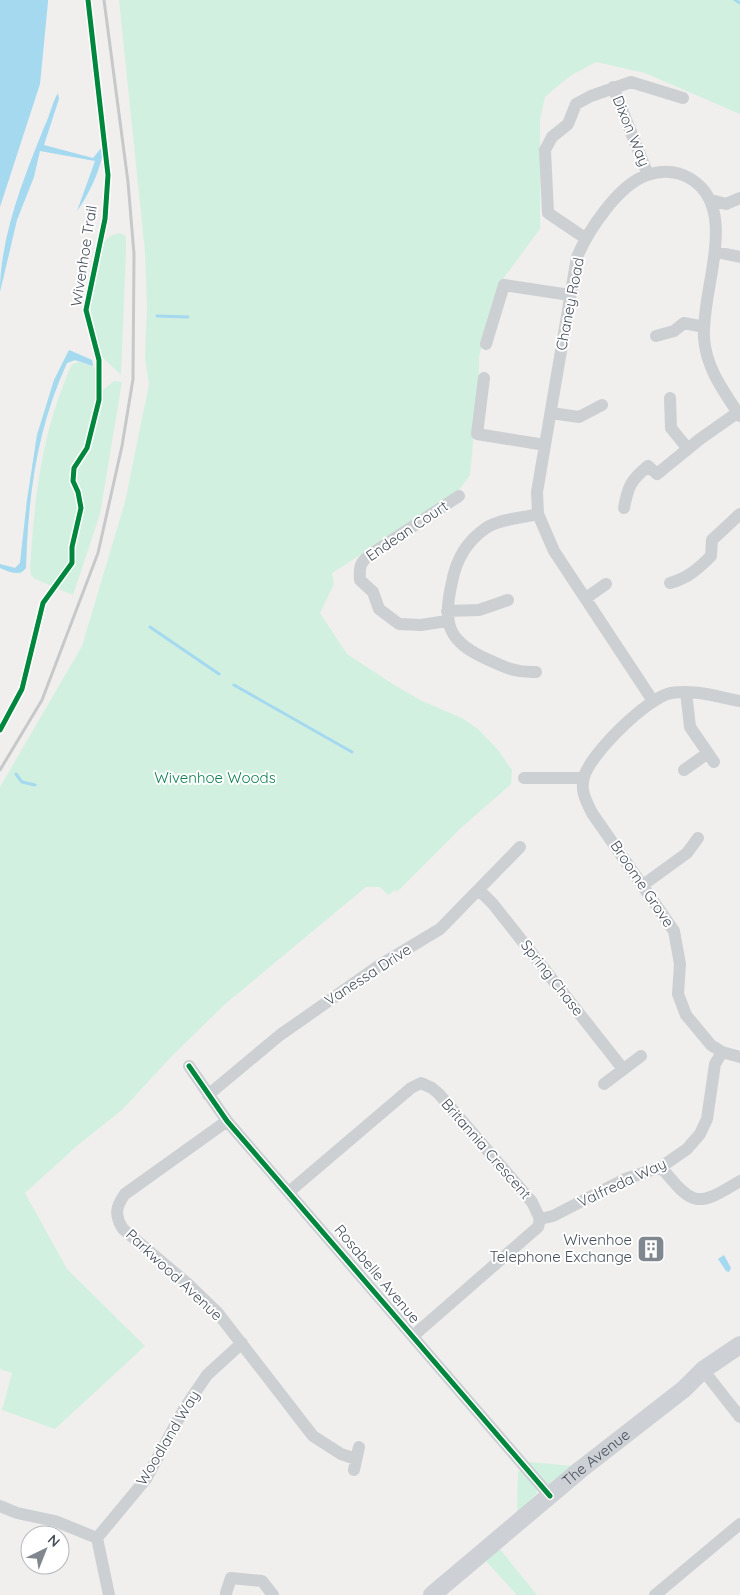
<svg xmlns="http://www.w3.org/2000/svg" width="740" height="1595" viewBox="0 0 740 1595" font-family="Quicksand,sans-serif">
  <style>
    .green { fill: #d2f0e0 }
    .water { fill: #a4d9f0 }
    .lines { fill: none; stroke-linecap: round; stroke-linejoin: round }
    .stream { stroke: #a4d9f0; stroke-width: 3 }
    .minor { stroke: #ccd0d3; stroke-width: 12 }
    .secondary { stroke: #cdd0d4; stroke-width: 18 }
    .rail { stroke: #c6c8ca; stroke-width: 3 }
    .cycleway-casing { stroke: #fff; stroke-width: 8 }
    .cycleway { stroke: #00873e; stroke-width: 5 }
    .labels { text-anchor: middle; stroke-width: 4; stroke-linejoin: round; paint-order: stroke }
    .street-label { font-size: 15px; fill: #454f5c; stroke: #fff }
    .park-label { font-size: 15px; fill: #118254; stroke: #fff }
    .poi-label { font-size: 15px; fill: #454f5c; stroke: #fff; text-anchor: end }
  </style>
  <rect width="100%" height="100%" fill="#f0efee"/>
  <path class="green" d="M119 0H740V114L645 73 596 62 570 76 545 97 540 120V229L500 283 479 357V379L470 475 456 494 332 573 334 584 320 613 347 654 396 686 422 701 462 718 478 729 498 750 512 770 511 784 461 828 397 892 395 890 388 895 380 887H366L224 1005 171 1057 122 1110 78 1145 25 1193 67 1269 145 1346 55 1429 2 1410 12 1373 0 1369V787L82 646 125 502 149 384 145 358 147 307 145 252Z
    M119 233 126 236V251L121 375 102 357 90 319V300L102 243 112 235Z
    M69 350 92 360 93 367 98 368 95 414 100 409 103 390 114 381 122 382 100 514 73 595 35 579 31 575 30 568C35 494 41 434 72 364L80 362 91 365C84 360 75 359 67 363 37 430 28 494 26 568L20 574 0 568V564L15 568 20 563 27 500 37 435 54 380Z
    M529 1462 573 1466 550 1484H547L527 1464Z
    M521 1470 536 1487 537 1493 517 1513 518 1472Z
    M499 1548 537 1595H517L485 1560Z"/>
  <path class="water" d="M0 0H48V2L40 84 0 207Z
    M58 93 59 99 44 145 93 158 102 147C106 161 86 200 77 211L95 161 40 151 34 177 17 220 0 292C0 236 24 177 45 125 50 115 52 103 58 93Z
    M69 350 92 360 93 366 75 360 67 363C37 428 28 496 26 568 19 577 10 572 0 568V564L15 568 20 563 27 500 37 435 54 380Z
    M724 1255 731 1268 729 1272 726 1271 718 1259Z"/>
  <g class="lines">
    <path class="stream" d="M735 0 740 3
      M157 316 188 317
      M150 627 219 674
      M234 685 352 752
      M16 774 22 782 35 785"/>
    <path class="minor" d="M613 87 648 175
      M715 201 726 204 740 198
      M585 238 548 213 545 150 552 137 568 124 576 104 591 96 631 82 683 98
      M716 252 740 257
      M656 336 674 331 684 323 704 327
      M486 344 504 285 570 295
      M484 378 477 434 545 445
      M670 398 671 428 688 449
      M551 413 579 417 602 405
      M624 508C628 486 631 480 648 466L657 474 700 439 737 413
      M670 583C688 578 698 569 711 556L712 540 740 514
      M586 598 606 584
      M447 611 479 610 508 600
      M447 621 421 625 399 624 379 609 373 592 360 580C359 567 360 562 371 554L459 496
      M536 672C518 673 506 668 489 660 448 642 442 625 452 582 456 560 467 541 486 528 499 519 522 518 538 514
      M686 692 690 727 714 762
      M653 701 554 551 538 514 537 492 577 257C588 231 618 185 647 175 662 170 678 171 691 179 740 209 701 289 704 338 706 368 724 392 740 416
      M740 701C718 697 694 689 671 693 648 697 590 754 584 777 580 790 586 801 592 813L674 931 680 964 678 994 686 1015 711 1045 722 1052 740 1057
      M684 770 708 753
      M524 778H583
      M643 885 687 853 698 838
      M479 890 493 904 623 1069
      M189 1066 227 1121 550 1496
      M604 1084 641 1056
      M208 1095 280 1035 380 965 440 929 520 847
      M227 1121 125 1194C116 1206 114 1215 123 1229L188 1284 217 1312 313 1436 341 1454 356 1459
      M661 1167C693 1206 696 1208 740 1181
      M290 1191 411 1088 421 1083 432 1088 439 1094 532 1202 540 1219 538 1227 413 1336
      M540 1219 553 1216 625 1179 661 1167 687 1149 700 1134 707 1119 715 1064 722 1052
      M703 1370 740 1417
      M354 1470 359 1447
      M0 1506 17 1513 55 1521 97 1538
      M226 1593 231 1578 262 1581 273 1595
      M109 1595 97 1538 146 1479 184 1409 207 1375 242 1343
      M655 1595 740 1524"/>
    <path class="secondary" id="s1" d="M432 1595 580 1470 684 1389 703 1370 740 1345"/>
    <path class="rail" d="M0 770 42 700 98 553 122 446 133 379 134 254 128 182 104 0"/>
    <defs>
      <path id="cycleway" d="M0 730 22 689 43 603 72 563V547L81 508 78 492 73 481 74 468 87 448 99 400V360L86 310 105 219 108 175 88 0
        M189 1066 227 1121 550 1496"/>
    </defs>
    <use href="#cycleway" class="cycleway-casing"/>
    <use href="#cycleway" class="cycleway"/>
  </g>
  <defs>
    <symbol id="building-square" viewBox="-11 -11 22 22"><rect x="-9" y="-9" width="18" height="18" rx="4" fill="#81878f" stroke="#fff"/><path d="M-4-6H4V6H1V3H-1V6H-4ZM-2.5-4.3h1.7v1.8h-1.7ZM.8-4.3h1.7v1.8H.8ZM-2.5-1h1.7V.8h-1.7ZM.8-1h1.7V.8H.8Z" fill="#fff"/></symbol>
  </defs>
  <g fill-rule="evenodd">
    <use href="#building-square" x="635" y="1233" width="32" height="32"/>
  </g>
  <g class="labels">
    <g class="street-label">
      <text transform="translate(631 131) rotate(68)" y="5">Dixon Way</text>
      <text transform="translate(84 256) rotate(-81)" y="5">Wivenhoe Trail</text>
      <text transform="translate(570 304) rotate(-79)" y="5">Chaney Road</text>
      <text transform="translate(407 531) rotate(-34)" y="5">Endean Court</text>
      <text transform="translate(642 884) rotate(56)" y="5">Broome Grove</text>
      <text transform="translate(368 975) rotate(-33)" y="5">Vanessa Drive</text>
      <text transform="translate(552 978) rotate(52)" y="5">Spring Chase</text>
      <text transform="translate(486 1149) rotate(49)" y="5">Britannia Crescent</text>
      <text transform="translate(622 1183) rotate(-25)" y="5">Valfreda Way</text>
      <text transform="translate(377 1274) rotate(50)" y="5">Rosabelle Avenue</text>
      <text transform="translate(174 1275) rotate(43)" y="5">Parkwood Avenue</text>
      <text transform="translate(168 1438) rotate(-59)" y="5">Woodland Way</text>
      <text dy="5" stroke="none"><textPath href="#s1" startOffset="214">The Avenue</textPath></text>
    </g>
    <g class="park-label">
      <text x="215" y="783">Wivenhoe Woods</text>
    </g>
    <g class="poi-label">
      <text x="632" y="1245">Wivenhoe<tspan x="632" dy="17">Telephone Exchange</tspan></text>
    </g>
  </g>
  <g transform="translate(45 1550) rotate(43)"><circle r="24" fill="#ffffff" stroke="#b5b9be"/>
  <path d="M0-4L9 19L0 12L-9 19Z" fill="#81878f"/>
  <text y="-8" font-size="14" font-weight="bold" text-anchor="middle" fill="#454f5c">N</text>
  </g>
</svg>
